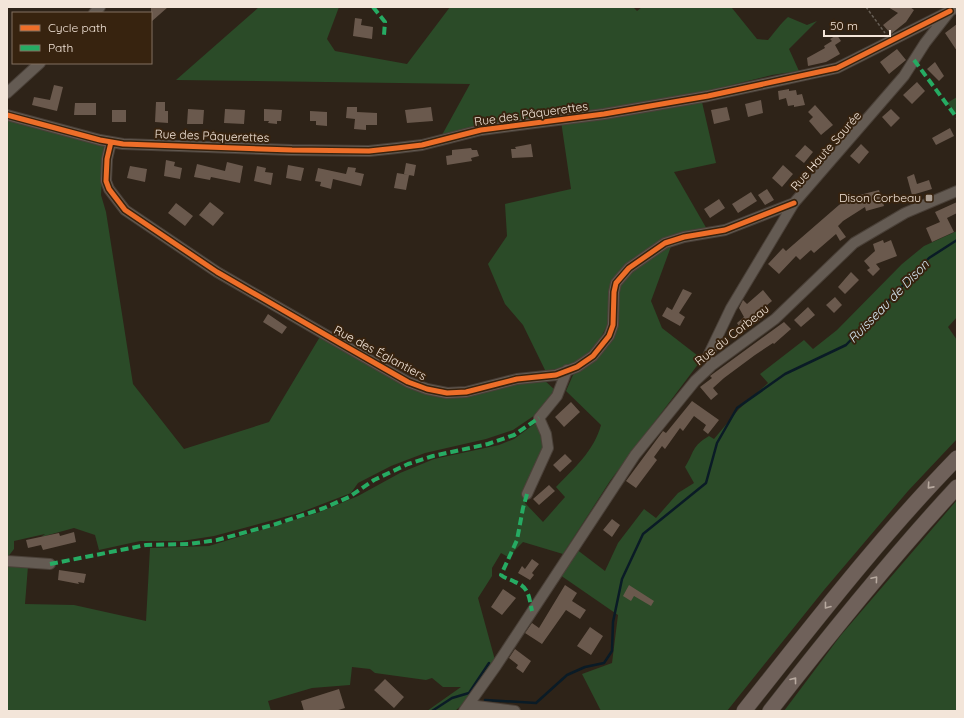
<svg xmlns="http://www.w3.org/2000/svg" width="964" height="718" viewBox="0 0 964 718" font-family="Quicksand,sans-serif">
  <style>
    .green { fill: #2b4b28 }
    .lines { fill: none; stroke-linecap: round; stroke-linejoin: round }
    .stream { stroke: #0a1b26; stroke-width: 2.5 }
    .building { fill: #6a594d }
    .minor-casing { stroke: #4a4038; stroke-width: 12 }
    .highway-casing { stroke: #4a4038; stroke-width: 16 }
    .path { stroke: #665e55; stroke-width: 1.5; stroke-dasharray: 3 2; stroke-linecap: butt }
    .minor { stroke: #645b53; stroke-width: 10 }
    .highway { stroke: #6f615a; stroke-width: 15 }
    .quiet { stroke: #26ab63; stroke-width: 4; stroke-dasharray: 8 4; stroke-linecap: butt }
    .cycleway-casing { stroke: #37230f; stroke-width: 8 }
    .cycleway { stroke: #ee6e29; stroke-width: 5 }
    .oneway { stroke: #b8aaa0 }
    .poi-dot { fill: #aea195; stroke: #37230f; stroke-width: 1.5 }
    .labels { text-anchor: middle; stroke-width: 4; stroke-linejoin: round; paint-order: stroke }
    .street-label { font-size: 12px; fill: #f3e5d9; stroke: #37230f }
    .poi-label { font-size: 12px; fill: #f3e5d9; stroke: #37230f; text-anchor: end }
    .water-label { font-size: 13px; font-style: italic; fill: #d5e6f2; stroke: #37230f }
  </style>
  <rect width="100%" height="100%" fill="#2e2318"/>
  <path class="green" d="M259 7H339L327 39 335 51 407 64 450 7H633L637 11 642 7 732 8 757 39 768 40C775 32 780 24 788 17L807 25 817 21 789 49 799 71 772 75 691 95 442 135 470 84 176 80Z
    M957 97V115L947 103Z
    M702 102 716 163 674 172 708 231 669 237 615 276C613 290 613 306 609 320 600 347 574 372 545 370L523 325 505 304 488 264 507 236 505 204 571 189 561 121Z
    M7 119 104 144 101 195 106 212 133 384 184 449 269 422 321 335 447 397 525 380 543 379 555 390 535 415 513 430 486 439 425 453 391 466 358 483 351 493 299 513 214 536 182 541H140L99 550 95 535 74 528 41 537 45 534 14 541V549L7 558Z
    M957 231V317L948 327 957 340V439L908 491 824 590 727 711H601L582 674 612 663 618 615 560 575 576 549 605 571 618 543 644 509 656 518 678 493 694 483 685 467C695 451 691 447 709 436L714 439 739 409 768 383 760 374 804 340 813 349 837 330 902 264 924 246Z
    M673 241 651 301 662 328 702 359 610 481 563 554 523 542 508 557 501 553 492 568V576L478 598 495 660 463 704 455 711H427L461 687H443L432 678 426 680 375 673 370 669 352 667 350 685 312 688 268 701 271 711H7V565L28 566 25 604 74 605 146 621 150 548 209 546 320 512 358 496 400 473 434 459 499 445 514 439 537 422 545 440 530 493 525 503 543 522 565 497 556 487C574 468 594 451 601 425L566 391 573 375 604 347 617 287 628 272Z
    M957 500V711H784L841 635Z"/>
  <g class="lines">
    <path class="stream" d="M485 700 536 703 567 675 585 667 604 663 612 651 613 622 622 579 643 534 706 483 717 443 737 408 785 374 846 345 929 258 957 240
      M432 711 452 698 469 693 489 663"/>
  </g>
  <path class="building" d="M151 7H168L151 22Z
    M888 7H910L914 10 906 22 891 34 883 25 898 13Z
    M355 18 362 19 361 25 373 27 372 39 353 36Z
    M957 24V51L945 33Z
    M837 35 841 41 835 45 840 54 826 62 808 66 807 58 825 48 824 46 832 41 830 39Z
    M897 49 906 60 889 74 880 62Z
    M935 62 944 76 939 81 927 69Z
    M917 82 925 91 912 104 903 95Z
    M54 85 63 87 57 111 32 105 34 97 50 100Z
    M789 89V91L796 90 797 95 802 94 805 105 794 107V105L788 106 786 98 779 100 778 91Z
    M761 100 763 113 748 117 745 104Z
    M156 102H165V111H168V123L155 122Z
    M75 103H96V115H74Z
    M815 105 833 125 821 135 809 121 813 117 808 112Z
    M347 107H357V112L377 113V125H366V130L354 129 355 119 346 118Z
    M431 107 433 121 407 123 405 110Z
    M727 107 730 120 714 124 711 110Z
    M188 109 204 110 203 124H187Z
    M225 109 245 110 244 124 224 123Z
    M264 109 282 110 281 121H277V124L268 123 269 121H264Z
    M891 109 900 118 891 127 882 117Z
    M112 110H126V122H112Z
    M310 111 327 112V126L316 125V121H310Z
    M950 128 954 136 936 145 932 138Z
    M531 144 533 157 512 158 511 149H516L515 147Z
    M861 144 869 152 859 164 850 156Z
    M805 145 813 152 804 163 795 156Z
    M471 148 472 150H477L479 156 471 158 472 161 447 165 446 156 452 155V150Z
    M166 160 175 162 174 166 182 168 180 179 164 176Z
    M227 162 243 166 240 183 211 177 210 180 194 177 197 164 225 171Z
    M406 163 416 165 414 176 404 174Z
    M288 165 304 168 301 181 286 178Z
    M783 165 793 174 782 187 772 178Z
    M130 166 147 169 145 182 127 178Z
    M257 166 266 168 265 172 273 173 271 185 254 181Z
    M348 167 356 168 355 172 364 174 361 186 333 179 331 189 320 186 321 182 315 181 318 168 346 174Z
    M397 173 409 175 406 190 394 188Z
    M914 174 917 184 929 180 932 189 912 195 907 177Z
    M767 189 774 200 765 205 758 195Z
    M879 190 884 206 866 211 865 207 843 221 838 226 846 237 840 241 836 234 814 253 811 250 800 260 796 256 779 274 768 264 783 248 786 251 839 205 852 197Z
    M751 192 757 201 738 213 732 204Z
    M719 199 725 208 710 218 704 209Z
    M210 202 224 213 213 226 199 215Z
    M957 202V213L947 218 954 232 932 242 926 228 940 222 935 212Z
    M176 203 193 216 185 226 168 213Z
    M883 240 884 243 891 240 897 256 876 264 880 269 873 276 867 270 870 268 864 261 875 251 873 244Z
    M851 272 859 280 845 294 838 287Z
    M683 289 692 293 679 313 685 317 680 326 662 316 667 307 672 310Z
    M763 290 772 301 756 314 760 320 743 332 737 323 744 317 739 308 743 300 747 304Z
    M835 297 842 305 834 313 826 305Z
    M808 307 815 315 801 327 794 320Z
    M268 314 287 327 282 334 263 322Z
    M784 322 791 329 774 344 773 343 755 355 724 378 713 388 718 394 711 400 700 387 712 378 710 376Z
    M692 401 719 420 708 434 703 430 706 425 694 416 683 431 680 428 665 449 662 446 654 457 657 460 636 488 626 481 663 431 666 433Z
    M571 402 580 412 564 427 555 417Z
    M565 454 572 461 560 472 553 465Z
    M549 485 555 491 539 505 533 499Z
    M612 519 620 525 612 537 603 530Z
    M74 532 76 542 43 550 41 545 28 548 26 540 59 533 60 536Z
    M532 559 539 564 532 573 534 575 530 580 518 573 522 566 525 569Z
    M59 570 86 574 84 583 78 582 79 584 58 580Z
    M565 585 577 593 572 601 586 610 580 619 566 610 542 644 525 633 532 623 539 628Z
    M629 585 654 601 651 606 634 596 631 601 623 596Z
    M503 589 516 598 502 615 491 607Z
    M590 627 603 636 591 655 577 646Z
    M515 649 531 661 523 673 516 668 518 665 509 658Z
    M385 679 404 697 394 708 374 690Z
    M339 689 345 708 335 711H304L301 701Z"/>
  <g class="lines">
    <defs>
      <path id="minor" d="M94 13 100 7
        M7 93 40 63
        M7 115 100 140 123 144 292 150 369 151 397 148 422 145 481 130 604 114 708 96 837 68 950 11
        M111 142 107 159 106 181 109 189 125 210 217 272 338 342 408 382 427 389 447 393 466 392 517 379 556 375 577 367 593 356 609 336 613 325 614 292 616 283 629 268 665 243 684 237 725 230 794 203
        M711 366 708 356 731 308 794 203 904 76 925 43 950 11 957 7
        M527 494 548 448 546 434 539 418 557 396 567 370
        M7 561 50 564
        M469 705 515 711
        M464 711 496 666 635 455 695 381 711 366 775 319 854 243 905 213 957 191"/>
      <path id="highway" d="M744 711C813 624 880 537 957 458
        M770 711C830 634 891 558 957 487"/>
    </defs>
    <use href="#minor" class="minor-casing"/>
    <use href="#highway" class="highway-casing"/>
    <path class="path" d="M866 7 885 33"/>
    <use href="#minor" class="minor"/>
    <use href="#highway" class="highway"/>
    <path class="quiet" d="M373 7 385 22 384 35
      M914 60 957 118
      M527 494 523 508 517 540 501 575C506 579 510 579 515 582 529 587 529 597 532 611
      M50 564 146 545 189 544 217 540 276 524 324 508 349 497 374 480 408 464 433 456 488 444 514 435 539 418"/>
    <defs>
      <path id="cycleway" d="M7 115 100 140 123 144 292 150 369 151 397 148 422 145 481 130 604 114 708 96 837 68 950 11
        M111 142 107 159 106 181 109 189 125 210 217 272 338 342 408 382 427 389 447 393 466 392 517 379 556 375 577 367 593 356 609 336 613 325 614 292 616 283 629 268 665 243 684 237 725 230 794 203"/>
    </defs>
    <use href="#cycleway" class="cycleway-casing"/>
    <use href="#cycleway" class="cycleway"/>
  </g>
  <defs><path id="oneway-chevron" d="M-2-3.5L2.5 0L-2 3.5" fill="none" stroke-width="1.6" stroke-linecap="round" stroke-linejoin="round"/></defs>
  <g class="oneway">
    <use href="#oneway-chevron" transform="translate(930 486) rotate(132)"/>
    <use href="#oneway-chevron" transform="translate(875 579) rotate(-50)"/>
    <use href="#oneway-chevron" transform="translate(827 606) rotate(128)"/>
    <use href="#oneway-chevron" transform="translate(794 680) rotate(-52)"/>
  </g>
  <rect class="poi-dot" x="925" y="194" width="8" height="8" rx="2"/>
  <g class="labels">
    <g class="street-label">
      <text transform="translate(531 114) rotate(-8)" y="4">Rue des Pâquerettes</text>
      <text transform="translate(212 136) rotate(2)" y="4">Rue des Pâquerettes</text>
      <text transform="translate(826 151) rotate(-49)" y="4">Rue Haute Saurée</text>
      <text transform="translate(732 335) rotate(-38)" y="4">Rue du Corbeau</text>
      <text transform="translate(380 353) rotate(28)" y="4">Rue des Églantiers</text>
    </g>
    <g class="poi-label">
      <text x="921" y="202">Dison Corbeau</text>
    </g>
    <g class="water-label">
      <text transform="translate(888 301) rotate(-46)" y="5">Ruisseau de Dison</text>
    </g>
  </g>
  <rect width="964" height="718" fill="none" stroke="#f3e5d9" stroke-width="16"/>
  <rect x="12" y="12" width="140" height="52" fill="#37230f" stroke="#827160"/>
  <rect x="20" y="25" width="20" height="6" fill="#ee6e29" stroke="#827160"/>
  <text x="48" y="32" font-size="12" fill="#f3e5d9">Cycle path</text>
  <rect x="20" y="45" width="20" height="6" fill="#26ab63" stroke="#827160"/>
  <text x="48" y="52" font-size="12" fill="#f3e5d9">Path</text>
  <path d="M824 30v6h66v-6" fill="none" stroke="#f3e5d9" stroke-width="2"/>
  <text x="830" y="30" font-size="12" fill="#f3e5d9" stroke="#37230f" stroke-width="3" paint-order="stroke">50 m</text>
</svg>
